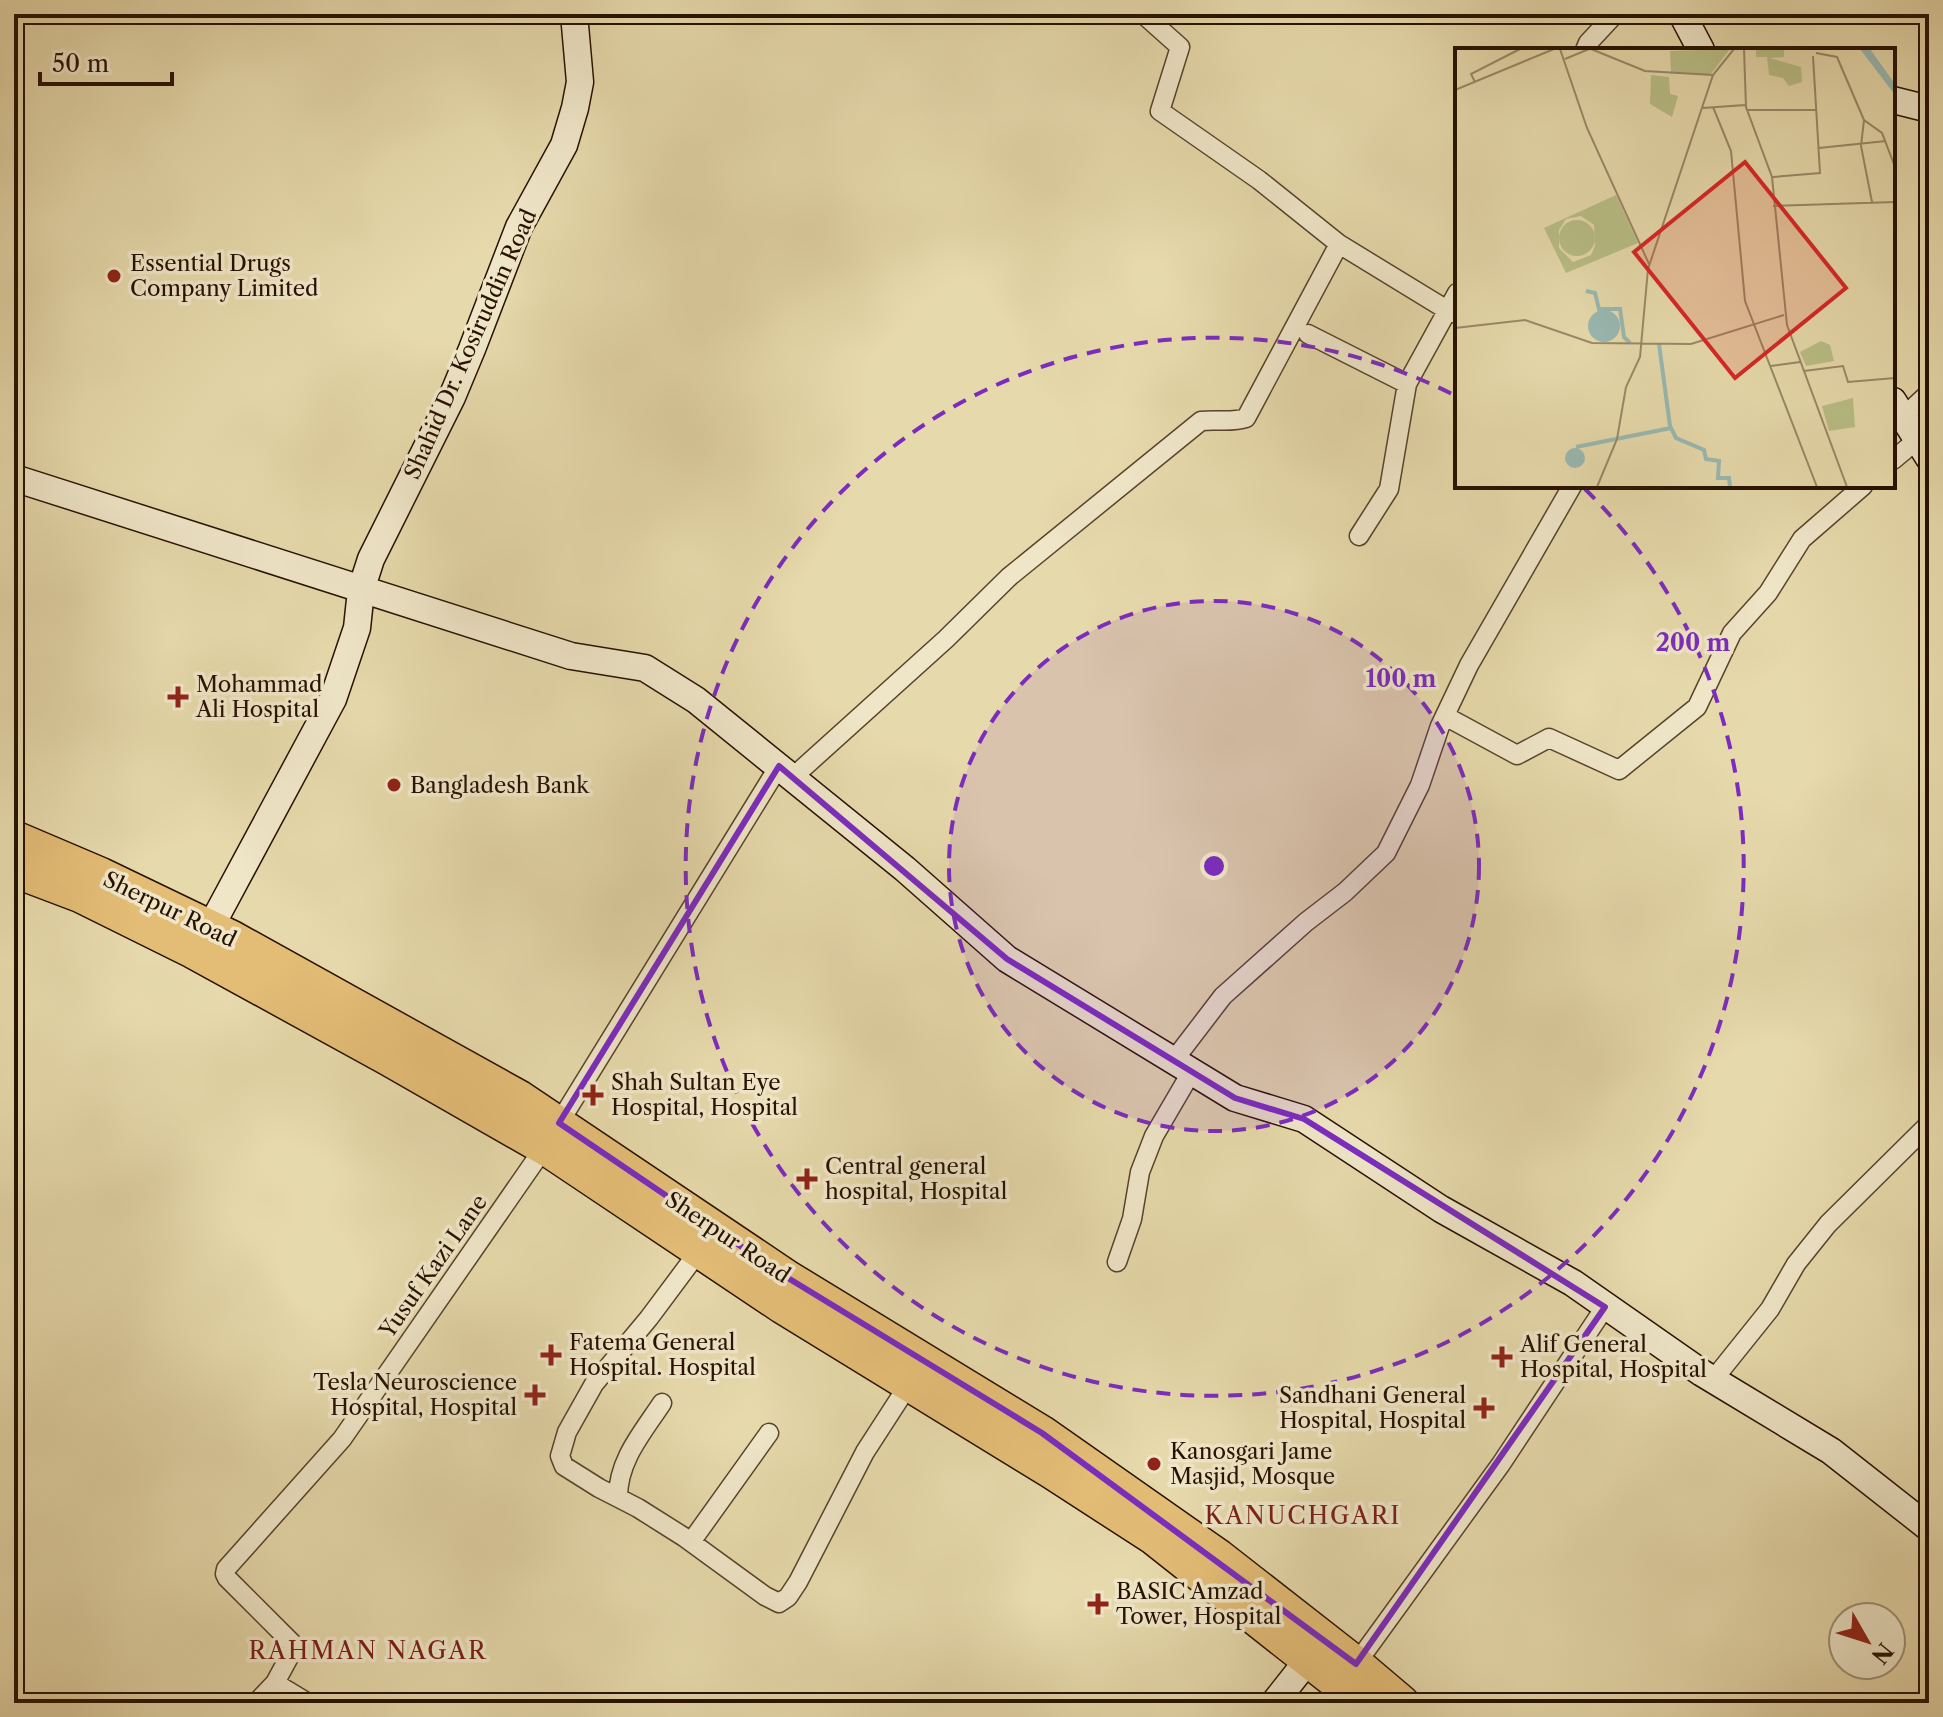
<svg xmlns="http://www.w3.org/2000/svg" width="1943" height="1717" viewBox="0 0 1943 1717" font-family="'Libre Caslon Text',serif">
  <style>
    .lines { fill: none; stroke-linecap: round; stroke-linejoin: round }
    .street-casing { stroke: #57432b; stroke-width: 21 }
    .secondary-casing { stroke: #271100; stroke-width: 29 }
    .highway-casing { stroke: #271100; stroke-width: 37 }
    .street { stroke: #efe6c8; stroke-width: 18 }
    .secondary { stroke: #efe6c8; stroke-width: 26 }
    .highway { stroke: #e3bc76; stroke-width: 34 }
    .marked { fill: none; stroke: #7b2cbf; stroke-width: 6; stroke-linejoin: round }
    .ring { fill: none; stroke: #7b2cbf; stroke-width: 4; stroke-dasharray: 14 10 }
    .poi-dot { fill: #8f2418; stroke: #efe6c8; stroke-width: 3 }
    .labels { text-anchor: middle; stroke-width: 7; stroke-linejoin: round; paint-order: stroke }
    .poi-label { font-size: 22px; fill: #271100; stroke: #efe6c8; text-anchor: start }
    .street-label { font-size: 22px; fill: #271100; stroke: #efe6c8 }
    .neighbourhood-label { font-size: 24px; letter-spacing: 2px; fill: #7a1f14; stroke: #efe6c8 }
    .inset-river { fill: none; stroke: #99b9b2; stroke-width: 4 }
    .inset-road { fill: none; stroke: #9a8967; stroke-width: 2 }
    .view { fill: #d62828; fill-opacity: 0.15; stroke: #d62828; stroke-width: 4 }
    .inset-edge { fill: none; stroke: #271100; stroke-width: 4 }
    .centre { fill: #7b2cbf; stroke: #efe6c8; stroke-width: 4 }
    .ring-label { font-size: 24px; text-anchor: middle; font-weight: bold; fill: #7b2cbf; stroke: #efe6c8; stroke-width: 7; stroke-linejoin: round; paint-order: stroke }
  </style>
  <rect width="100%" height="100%" fill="#e6d9ab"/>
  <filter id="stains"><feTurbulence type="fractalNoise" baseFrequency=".0025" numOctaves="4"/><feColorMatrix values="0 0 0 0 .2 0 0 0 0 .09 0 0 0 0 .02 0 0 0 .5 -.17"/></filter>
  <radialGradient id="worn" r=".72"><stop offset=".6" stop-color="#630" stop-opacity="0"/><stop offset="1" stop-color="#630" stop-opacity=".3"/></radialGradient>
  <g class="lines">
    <defs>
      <path id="street" d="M1143 14 1180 47 1160 111 1259 180 1339 244 1447 310 1457 314
        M1585 50 1588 43 1615 14
        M1308 334 1407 384
        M1903 417 1929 393
        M1893 460 1917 440
        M1359 536 1389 489 1407 384 1457 293
        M1445 716 1517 755 1549 738 1619 770 1697 707 1732 633 1768 593 1802 539 1863 486
        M793 777 946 639 1009 577 1201 421C1217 419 1231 423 1246 418L1339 244
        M1174 1060 1223 996 1306 922 1345 892 1386 853 1420 785 1440 726 1469 665 1572 486
        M559 1123 779 766
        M699 1251 649 1318 594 1384 567 1432 560 1456 564 1466 599 1488 638 1508 684 1537 765 1596 779 1603 788 1597 798 1582 865 1452 909 1384
        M1117 1262 1132 1219 1140 1172 1154 1136 1192 1071
        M1713 1380 1770 1309 1796 1264 1828 1224 1929 1124
        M618 1497C618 1460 643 1432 662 1403
        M691 1542 769 1433
        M1356 1664 1501 1464 1605 1307
        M275 1683 308 1703
        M14 1701 16 1703
        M256 1703 275 1683 295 1646 227 1578 225 1574 226 1569 342 1439 544 1148"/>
      <path id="secondary" d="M1682 14 1701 50
        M1893 100 1929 109
        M1893 401 1929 458
        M14 478 571 656 645 668 696 700 905 869 1007 959 1235 1098 1304 1119 1441 1209 1573 1283 1702 1373 1831 1451 1929 1528
        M210 928 333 699 357 628 361 590 371 559 452 397 472 349 519 227 564 145 575 108 580 82 574 14
        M1274 1703 1319 1646"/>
      <path id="highway" d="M14 838 101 875 232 938 520 1098 788 1278 1042 1433 1219 1557 1356 1664 1402 1703
        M14 870 80 895 193 951 388 1058 552 1152 782 1306 1051 1471 1153 1537 1363 1703"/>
    </defs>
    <use href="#street" class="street-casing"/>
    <use href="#secondary" class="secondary-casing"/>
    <use href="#highway" class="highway-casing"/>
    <use href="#street" class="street"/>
    <use href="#secondary" class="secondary"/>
    <use href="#highway" class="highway"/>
  </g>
  <path class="marked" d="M779 766 1007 959 1235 1098 1304 1119 1605 1307 1356 1664 1042 1433 788 1278 559 1123Z"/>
  <circle cx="1214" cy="866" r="265" fill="#7b2cbf" fill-opacity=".12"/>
  <g class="ring">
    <circle cx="1214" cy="866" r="265"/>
    <path d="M1585 489A529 529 0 1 1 1454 395"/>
  </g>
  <g class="poi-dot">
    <circle cx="114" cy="276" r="8"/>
    <path d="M174 685h8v8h8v8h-8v8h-8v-8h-8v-8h8z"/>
    <circle cx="394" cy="785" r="8"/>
    <path d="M589 1083h8v8h8v8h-8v8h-8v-8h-8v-8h8z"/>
    <path d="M803 1167h8v8h8v8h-8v8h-8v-8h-8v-8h8z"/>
    <path d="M547 1343h8v8h8v8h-8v8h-8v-8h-8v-8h8z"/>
    <path d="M1498 1345h8v8h8v8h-8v8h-8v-8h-8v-8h8z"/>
    <path d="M531 1383h8v8h8v8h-8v8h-8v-8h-8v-8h8z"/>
    <path d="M1480 1396h8v8h8v8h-8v8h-8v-8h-8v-8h8z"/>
    <circle cx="1154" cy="1464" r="8"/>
    <path d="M1094 1592h8v8h8v8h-8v8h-8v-8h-8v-8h8z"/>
  </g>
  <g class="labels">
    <g class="poi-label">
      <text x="130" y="271">Essential Drugs<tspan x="130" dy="25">Company Limited</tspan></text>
      <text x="196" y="692">Mohammad<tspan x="196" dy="25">Ali Hospital</tspan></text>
      <text x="410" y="793">Bangladesh Bank</text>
      <text x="611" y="1090">Shah Sultan Eye<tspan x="611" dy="25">Hospital, Hospital</tspan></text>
      <text x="825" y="1174">Central general<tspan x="825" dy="25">hospital, Hospital</tspan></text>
      <text x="569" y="1350">Fatema General<tspan x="569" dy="25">Hospital. Hospital</tspan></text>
      <text x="1520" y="1352">Alif General<tspan x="1520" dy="25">Hospital, Hospital</tspan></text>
      <text x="517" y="1390" text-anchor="end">Tesla Neuroscience<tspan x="517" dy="25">Hospital, Hospital</tspan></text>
      <text x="1466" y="1403" text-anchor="end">Sandhani General<tspan x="1466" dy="25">Hospital, Hospital</tspan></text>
      <text x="1170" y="1459">Kanosgari Jame<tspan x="1170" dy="25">Masjid, Mosque</tspan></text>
      <text x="1116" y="1599">BASIC Amzad<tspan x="1116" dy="25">Tower, Hospital</tspan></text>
    </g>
    <g class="street-label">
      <text transform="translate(470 344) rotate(-66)" y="8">Shahid Dr. Kosiruddin Road</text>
      <text transform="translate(170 909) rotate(26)" y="8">Sherpur Road</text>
      <text transform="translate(728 1237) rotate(34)" y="8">Sherpur Road</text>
      <text transform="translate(433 1266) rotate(-55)" y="8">Yusuf Kazi Lane</text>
    </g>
    <g class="neighbourhood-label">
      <text x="1303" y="1524">KANUCHGARI</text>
      <text x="368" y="1659">RAHMAN NAGAR</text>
    </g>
  </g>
  <g transform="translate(1455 48)">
    <rect width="440" height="440" fill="#e6d9ab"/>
    <path d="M275 1 255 27 216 25 215 3ZM301 1H329V9L314 10 346 19 347 34 334 38 328 30 314 27 312 9H301ZM196 27 214 29 215 46 223 48 217 69 195 56ZM161 147 183 195 111 225 89 180ZM126 168 139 177 140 198 136 207 118 214 104 200V182L111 171ZM104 190a18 18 0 1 1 36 0a18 18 0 1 1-36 0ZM366 293 375 297 379 313 351 318 345 304ZM398 350 400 379 374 383 367 358Z" fill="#b9be86" fill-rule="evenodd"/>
    <path d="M405 1H415L440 36V47ZM133 278a16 16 0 1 1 32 0a16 16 0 1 1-32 0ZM110 410a10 10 0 1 1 20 0a10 10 0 1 1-20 0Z" fill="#99b9b2"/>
    <path class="inset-river" d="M131 243 140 245 144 261H165L169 289 175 295M204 296 215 378 221 390 249 402 251 411 264 413 263 430H274L275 439M121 399 216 380"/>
    <path class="inset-road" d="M105 1 132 80 194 216M136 1 190 23 258 27M289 1 291 59 317 129 332 277 392 439M361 5 382 9 409 72 427 85 440 119M110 11 134 1M20 34 16 26 65 1M0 42 99 1M258 59 276 103 290 253 362 439M248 60 290 57M292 62H362M409 72 406 98 417 154M364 100 431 93M318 129 365 125 358 8M318 158 440 154M0 280 70 272 137 295 236 296 329 267M316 318 345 314M349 323 388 318 393 334 440 330M142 439 162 391 171 339 185 309 193 221 258 27 279 1"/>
    <path class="view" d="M290 114 391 240 280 330 179 204Z"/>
    <rect width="440" height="440" class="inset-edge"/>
  </g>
  <circle cx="1214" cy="866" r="12" class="centre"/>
  <g class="ring-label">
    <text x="1693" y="651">200 m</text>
    <text x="1401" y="687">100 m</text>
  </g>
  <rect width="1943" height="1717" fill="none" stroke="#e6d9ab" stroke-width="48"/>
  <rect x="16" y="16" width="1911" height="1685" fill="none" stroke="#271100" stroke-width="4"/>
  <rect x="24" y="24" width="1895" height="1669" fill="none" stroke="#271100" stroke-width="2"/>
  <g transform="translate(1867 1641) rotate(129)"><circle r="38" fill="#efe6c8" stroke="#9f9178" stroke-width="2"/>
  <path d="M0-6L14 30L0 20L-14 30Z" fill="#8f2418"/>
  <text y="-12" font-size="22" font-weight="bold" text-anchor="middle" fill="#271100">N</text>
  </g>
  <path d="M40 72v12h132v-12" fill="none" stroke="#271100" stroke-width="4"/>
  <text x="52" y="72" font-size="24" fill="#271100" stroke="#efe6c8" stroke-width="6" paint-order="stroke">50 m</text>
  <rect width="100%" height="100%" filter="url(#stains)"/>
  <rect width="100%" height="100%" fill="url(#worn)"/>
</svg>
